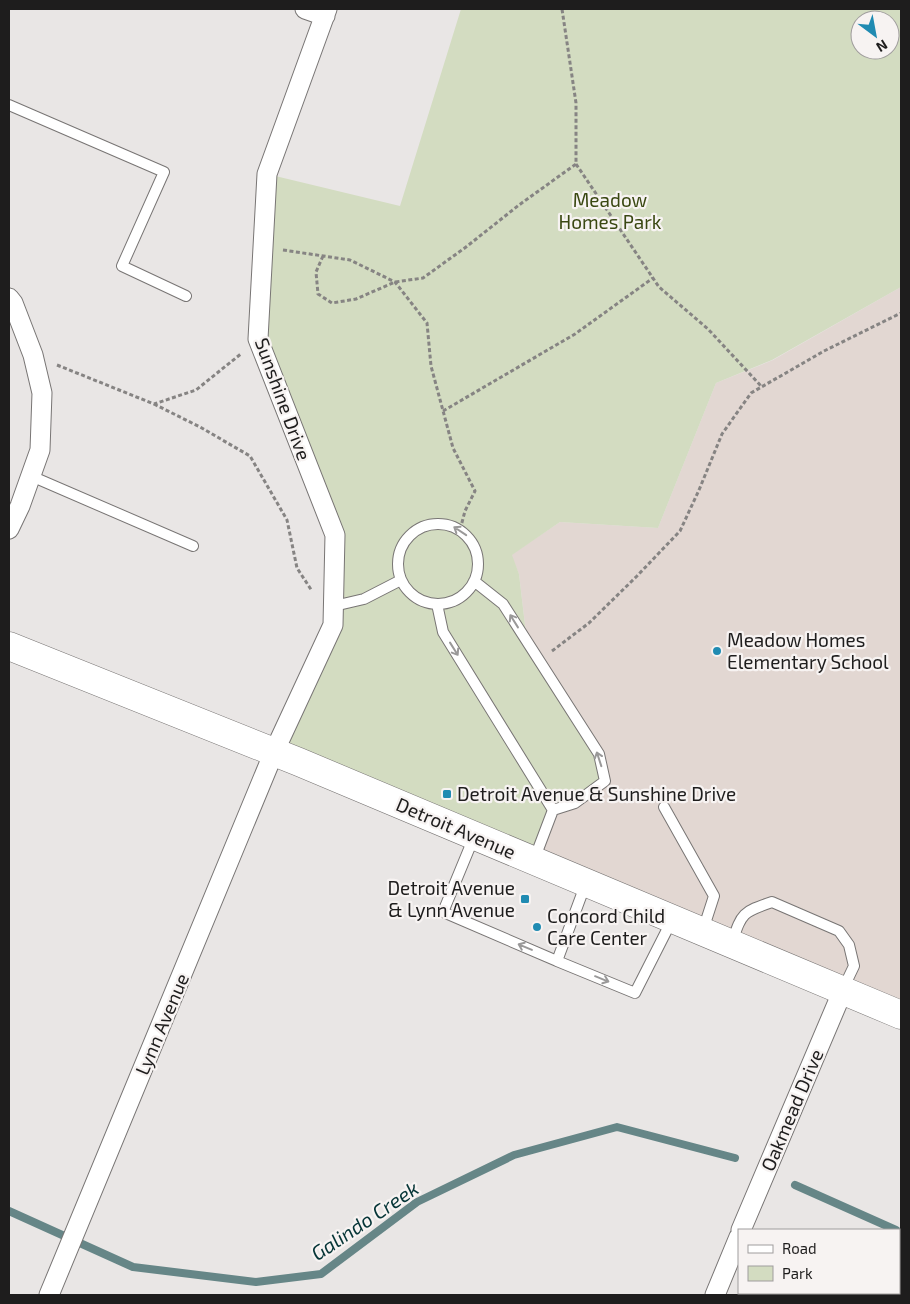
<svg xmlns="http://www.w3.org/2000/svg" width="910" height="1304" viewBox="0 0 910 1304" font-family="'Exo 2',sans-serif">
  <style>
    .built { fill: #e2d7d2 }
    .green { fill: #d3dcc1; fill-rule: evenodd }
    .lines { fill: none; stroke-linecap: round; stroke-linejoin: round }
    .stream { stroke: #668687; stroke-width: 8 }
    .lane-casing { stroke: #787574; stroke-width: 12 }
    .street-casing { stroke: #787574; stroke-width: 21 }
    .secondary-casing { stroke: #787574; stroke-width: 29 }
    .path { stroke: #868483; stroke-width: 3; stroke-dasharray: 4 2.5; stroke-linecap: butt }
    .lane { stroke: #fff; stroke-width: 10 }
    .street { stroke: #fff; stroke-width: 19 }
    .secondary { stroke: #fff; stroke-width: 28 }
    .oneway { stroke: #9a9999 }
    .poi-dot { fill: #208bb2; stroke: #f7f3f2; stroke-width: 2 }
    .labels { text-anchor: middle; stroke-width: 4.5; stroke-linejoin: round; paint-order: stroke }
    .park-label { font-size: 19px; fill: #3a4812; stroke: #f7f3f2 }
    .street-label { font-size: 19px; fill: #1e1d1d; stroke: #f7f3f2 }
    .poi-label { font-size: 19px; fill: #1e1d1d; stroke: #f7f3f2; text-anchor: start }
    .water-label { font-size: 20px; font-style: italic; fill: #063537; stroke: #f7f3f2 }
  </style>
  <rect width="100%" height="100%" fill="#e9e6e5"/>
  <path class="built" d="M901 287V1014L534 861 527 641 519 574 511 555 560 522 658 528 716 383 773 360Z"/>
  <path class="green" d="M461 9H901V287L772 360 716 383 658 528 560 522 512 555 519 574 527 642 599 754 605 781 554 811 534 861 274 752 333 625 335 535 258 339 267 174 400 206ZM860 20H890V50H860Z"/>
  <g class="lines">
    <path class="stream" d="M795 1185 896 1230
      M9 1211 133 1267 256 1282 321 1274 417 1202 514 1155 617 1127 735 1158"/>
    <defs>
      <path id="lane" d="M9 105 164 172 122 266 186 296
        M31 476 193 546
        M398 564a40 40 0 1 1 80 0a40 40 0 1 1-80 0Z
        M474 581 503 604 599 754 605 781 575 803 553 810
        M437 604 443 632 553 810
        M334 606 364 599 401 580
        M664 807 714 896 703 930
        M474 837 443 912 557 961 586 883
        M534 860 553 810
        M732 942C742 913 742 912 772 902L839 931 849 945 854 966 843 989
        M557 961 635 993 672 920"/>
      <path id="street" d="M305 9 325 16
        M9 298 13 303 33 355 42 393 40 450 20 506 9 529
        M741 1230 843 990
        M49 1295 274 752 333 625 335 535 258 339 267 174 327 9
        M715 1295 739 1237"/>
      <path id="secondary" d="M9 646 299 762 901 1015"/>
    </defs>
    <use href="#lane" class="lane-casing"/>
    <use href="#street" class="street-casing"/>
    <use href="#secondary" class="secondary-casing"/>
    <path class="path" d="M576 164 659 287 708 329 762 387
      M283 250 350 260 395 282 427 323 431 366 453 448 475 491 465 511 460 530
      M323 256 316 272 318 294 332 303 356 299 395 282 423 278 466 247 519 205 576 164V103L562 9
      M57 365 154 404 196 390 242 353
      M154 404 200 427 250 456 287 520 297 568 312 591
      M443 411 575 334 653 278
      M552 651 589 623 637 576 680 531 699 490 722 434 751 393 824 351 901 313"/>
    <use href="#lane" class="lane"/>
    <use href="#street" class="street"/>
    <use href="#secondary" class="secondary"/>
  </g>
  <defs><path id="oneway-shaft" d="M-6 0H5M1.5-3L5.5 0L1.5 3" fill="none" stroke-width="1.6" stroke-linecap="round" stroke-linejoin="round" transform="scale(1.25)"/></defs>
  <g class="oneway">
    <use href="#oneway-shaft" transform="translate(460 531) rotate(-146)"/>
    <use href="#oneway-shaft" transform="translate(514 621) rotate(-122)"/>
    <use href="#oneway-shaft" transform="translate(454 649) rotate(58)"/>
    <use href="#oneway-shaft" transform="translate(599 759) rotate(-108)"/>
    <use href="#oneway-shaft" transform="translate(525 947) rotate(-157)"/>
    <use href="#oneway-shaft" transform="translate(602 979) rotate(22)"/>
  </g>
  <g class="poi-dot">
    <circle cx="717" cy="651" r="5"/>
    <rect x="442" y="789" width="10" height="10" rx="2.5"/>
    <rect x="520" y="894" width="10" height="10" rx="2.5"/>
    <circle cx="537" cy="927" r="5"/>
  </g>
  <g class="labels">
    <g class="park-label">
      <text x="610" y="207">Meadow<tspan x="610" dy="22">Homes Park</tspan></text>
    </g>
    <g class="street-label">
      <text transform="translate(283 399) rotate(70)" y="7">Sunshine Drive</text>
      <text transform="translate(456 828) rotate(23)" y="7">Detroit Avenue</text>
      <text transform="translate(162 1024) rotate(-67)" y="7">Lynn Avenue</text>
      <text transform="translate(792 1110) rotate(-67)" y="7">Oakmead Drive</text>
    </g>
    <g class="poi-label">
      <text x="727" y="647">Meadow Homes<tspan x="727" dy="22">Elementary School</tspan></text>
      <text x="457" y="801">Detroit Avenue &amp; Sunshine Drive</text>
      <text x="515" y="895" text-anchor="end">Detroit Avenue<tspan x="515" dy="22">&amp; Lynn Avenue</tspan></text>
      <text x="547" y="923">Concord Child<tspan x="547" dy="22">Care Center</tspan></text>
    </g>
    <g class="water-label">
      <text transform="translate(365 1221) rotate(-34)" y="7">Galindo Creek</text>
    </g>
  </g>
  <rect width="910" height="1304" fill="none" stroke="#1e1d1d" stroke-width="20"/>
  <rect x="738" y="1229" width="162" height="65" fill="#f7f3f2" stroke="#a09d9d"/>
  <rect x="748" y="1245" width="25" height="8" fill="#ffffff" stroke="#a09d9d"/>
  <text x="782" y="1254" font-size="15" fill="#1e1d1d">Road</text>
  <rect x="748" y="1266" width="25" height="15" fill="#d3dcc1" stroke="#a09d9d"/>
  <text x="782" y="1279" font-size="15" fill="#1e1d1d">Park</text>
  <g transform="translate(875 35) rotate(148)"><circle r="24" fill="#f7f3f2" stroke="#a09d9d"/>
  <path d="M0-4L9 19L0 12L-9 19Z" fill="#208bb2"/>
  <text y="-8" font-size="14" font-weight="bold" text-anchor="middle" fill="#1e1d1d">N</text>
  </g>
</svg>
